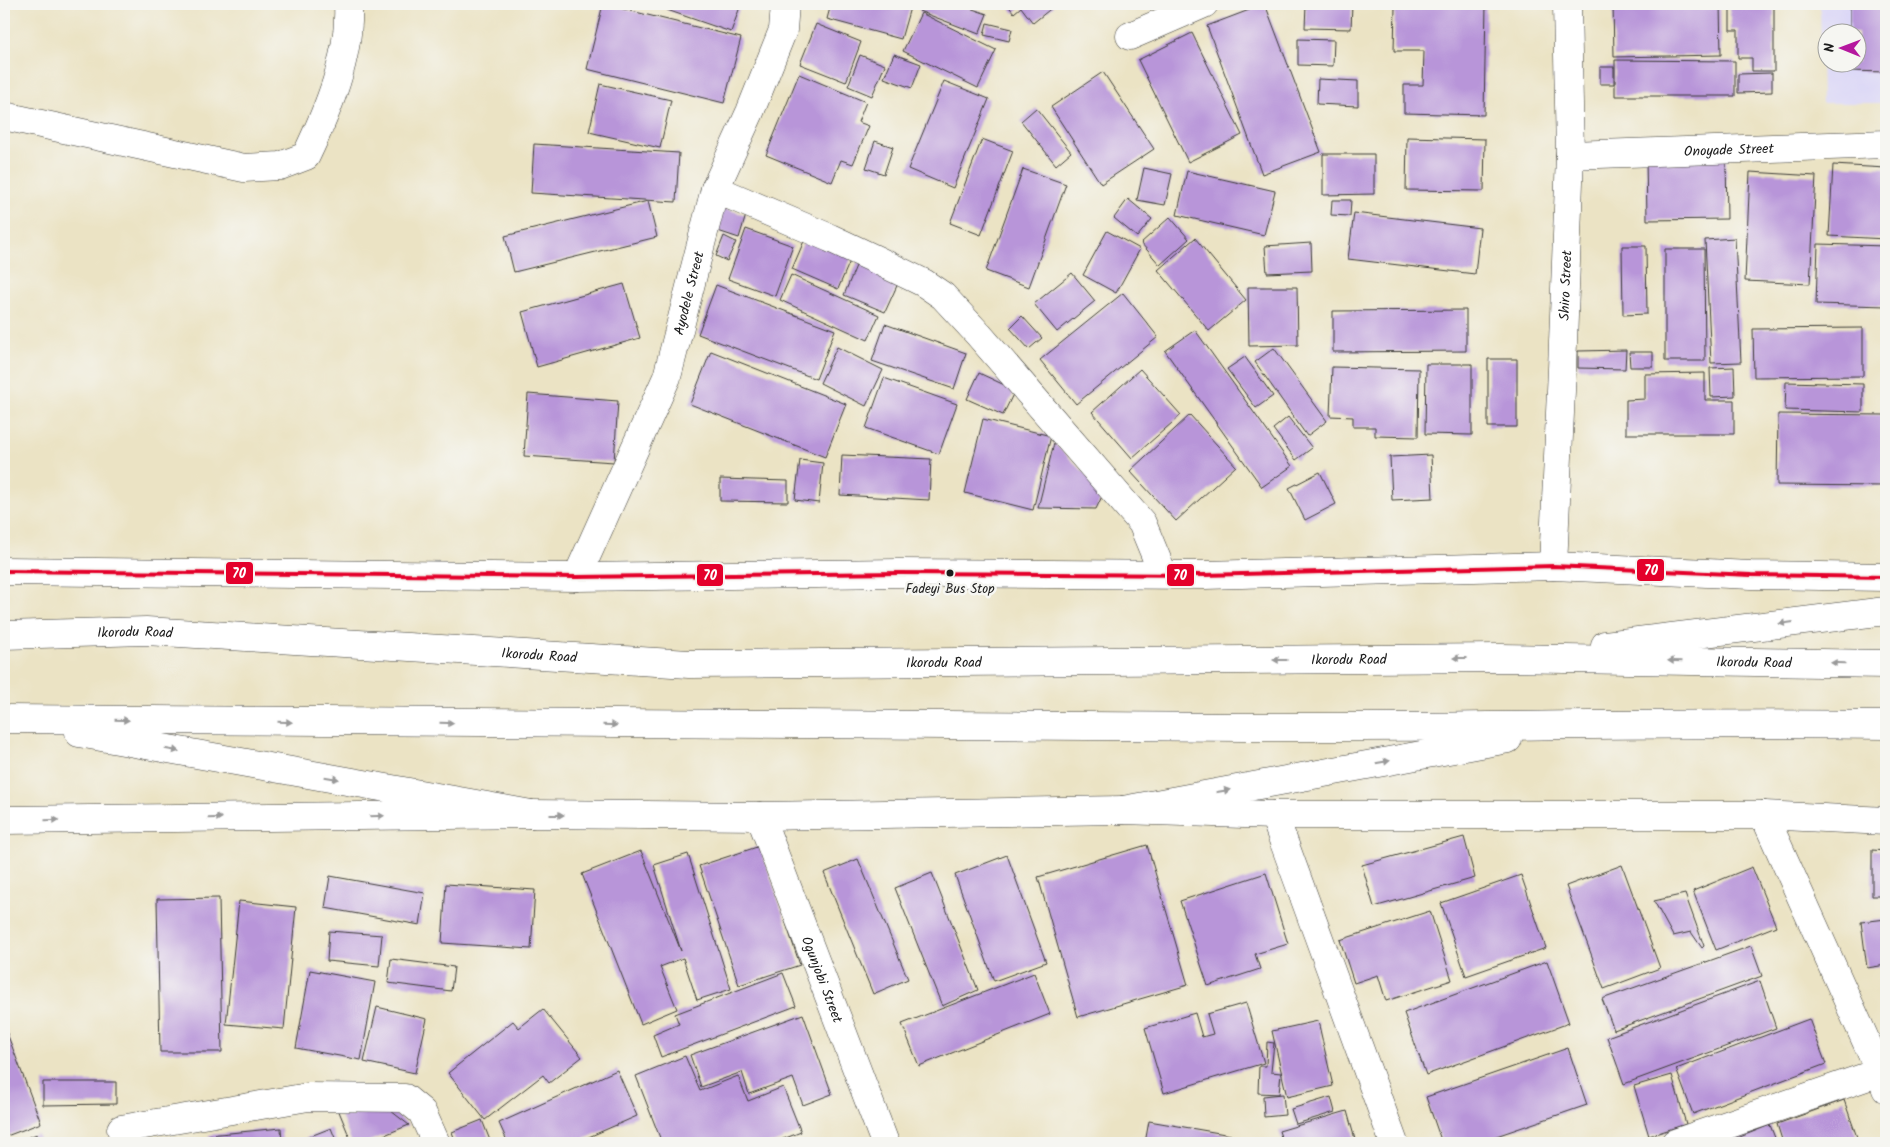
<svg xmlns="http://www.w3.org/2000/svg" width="1890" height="1147" viewBox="0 0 1890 1147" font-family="Kalam,sans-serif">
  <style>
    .built { fill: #dad6f7; fill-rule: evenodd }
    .building { fill: #b895d9 }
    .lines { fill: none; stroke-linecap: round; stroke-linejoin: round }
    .minor-casing { stroke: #3b3a35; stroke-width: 29 }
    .primary-casing { stroke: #3b3a35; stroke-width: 29 }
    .motorway-casing { stroke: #3b3a35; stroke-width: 29 }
    .minor { stroke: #fff; stroke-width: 28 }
    .primary { stroke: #fff; stroke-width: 28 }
    .motorway { stroke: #fff; stroke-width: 28 }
    .bus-1-casing { stroke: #f6f6f2; stroke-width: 8 }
    .bus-1 { stroke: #e4002b; stroke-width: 4 }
    .oneway { fill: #999 }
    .bus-dot { fill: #1c1c1c; stroke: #f6f6f2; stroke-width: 2 }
    .labels { text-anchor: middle; stroke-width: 5; stroke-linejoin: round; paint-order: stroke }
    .bus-label { font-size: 13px; fill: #1c1c1c; stroke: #f6f6f2 }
    .street-label { font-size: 14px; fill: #1c1c1c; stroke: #f6f6f2 }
    .line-badge { stroke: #f6f6f2; stroke-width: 2 }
    .badge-label { font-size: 14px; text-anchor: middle; font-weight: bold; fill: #fff }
  </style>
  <rect width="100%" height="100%" fill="#f6f6f2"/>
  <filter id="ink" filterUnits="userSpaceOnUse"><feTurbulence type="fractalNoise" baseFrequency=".02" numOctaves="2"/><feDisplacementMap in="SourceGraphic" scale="10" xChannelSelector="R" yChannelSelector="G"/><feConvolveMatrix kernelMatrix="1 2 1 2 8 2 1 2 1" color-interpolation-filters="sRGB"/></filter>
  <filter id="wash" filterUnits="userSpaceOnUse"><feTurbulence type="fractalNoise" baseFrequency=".0096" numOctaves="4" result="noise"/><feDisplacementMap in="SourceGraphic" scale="20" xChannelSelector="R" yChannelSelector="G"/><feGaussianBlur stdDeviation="1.12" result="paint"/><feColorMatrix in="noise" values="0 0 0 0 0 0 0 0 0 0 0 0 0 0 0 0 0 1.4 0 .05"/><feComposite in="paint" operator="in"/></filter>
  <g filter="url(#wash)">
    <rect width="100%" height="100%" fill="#ebe3c4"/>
    <path class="built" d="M1820 4H1886V103H1822ZM1828 32H1858V62H1828Z"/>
    <g id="blocks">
      <path class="building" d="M603 4 741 38 724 103 587 69Z
        M669 4H741L731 32 667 10Z
        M831 4H911L901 39 827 19Z
        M922 4H958L987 14 979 34 919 11Z
        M1007 4H1052L1054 6 1033 23 1021 7 1014 13Z
        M1265 4 1321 152 1262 174 1207 26Z
        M1306 4H1352L1351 29 1305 28Z
        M1425 4H1486L1484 115 1404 113V85H1423L1424 51H1394L1395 6H1425Z
        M1613 4H1720L1721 55 1614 57Z
        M1730 4H1774V71H1752V58H1738V30H1730Z
        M1850 4H1886V72L1849 71V62H1858V32H1850Z
        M921 13 996 50 978 88 903 51Z
        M987 23 1012 29 1009 41 984 35Z
        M816 24 861 42 846 82 800 64Z
        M1192 33 1242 135 1188 162 1138 60Z
        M1298 39 1334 40 1333 66 1298 65Z
        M894 54 921 64 912 88 884 78Z
        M860 55 885 65 872 96 848 86Z
        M1615 60 1735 61V96H1615Z
        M1600 67H1614V84H1600Z
        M1103 72 1154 149 1101 184 1051 107Z
        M1772 73V92L1738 93V74Z
        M799 74 866 102 858 122 869 126 853 164 841 160 832 182 766 155Z
        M1318 79 1358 81V106L1317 104Z
        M944 81 989 99 953 188 908 169Z
        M600 84 671 100 660 148 589 132Z
        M1036 108 1071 152 1056 165 1021 121Z
        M1407 137 1485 139 1484 191 1406 190Z
        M982 139 1013 151 981 235 950 223Z
        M875 141 893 147 884 174 866 168Z
        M534 144 679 153 676 202 531 193Z
        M1323 154H1374V194L1323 195Z
        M1726 156 1727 219 1647 220 1646 157Z
        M1833 165 1886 168V239L1829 236Z
        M1144 168 1172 174 1165 205 1137 200Z
        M1023 169 1066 184 1029 287 986 271Z
        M1187 171 1275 191 1264 235 1177 215Z
        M1750 172 1816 176 1810 284 1745 281Z
        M1128 199 1152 219 1137 237 1114 218Z
        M1332 200H1351L1350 216 1331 215Z
        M648 201 657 237 514 272 505 236Z
        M719 207 746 215 739 238 712 229Z
        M1354 213 1480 228 1475 274 1348 259Z
        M1170 217 1189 239 1160 265 1141 243Z
        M746 229 793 246 775 296 728 279Z
        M1107 231 1140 249 1116 293 1083 275Z
        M807 234 853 254 838 289 792 269Z
        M724 236 736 242 727 261 716 256Z
        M1195 238 1246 300 1209 331 1158 270Z
        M1735 238 1741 362 1711 363 1705 240Z
        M1311 243 1312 271 1267 273 1265 246Z
        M1818 244 1886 246V306L1816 304Z
        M1622 246H1646L1647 314 1623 315Z
        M1665 249H1704L1705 361H1665Z
        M858 261 900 279 885 312 844 295Z
        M1072 273 1095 301 1057 332 1034 304Z
        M791 275 879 315 868 340 780 300Z
        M624 284 640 338 537 367 522 312Z
        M716 285 835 330 816 379 698 334Z
        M1248 287H1297L1298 345 1249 346Z
        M1123 293 1158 337 1076 404 1040 360Z
        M1466 310V351L1333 352V311Z
        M1022 316 1042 338 1029 349 1010 328Z
        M885 324 966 353 954 389 872 361Z
        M1863 328V376L1754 377 1753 329Z
        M1195 330 1292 466 1262 487 1165 351Z
        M837 347 883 370 866 406 820 383Z
        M1274 348 1327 421 1307 436 1255 362Z
        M1626 350 1625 369 1578 368V351Z
        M711 351 846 404 825 457 690 404Z
        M1629 352H1653V367H1630Z
        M1245 357 1273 396 1256 408 1227 369Z
        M1488 359H1517V427H1488Z
        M1426 364H1472V435L1425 434Z
        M1332 367 1419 369 1418 437 1375 436V427H1353V417L1330 416Z
        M1734 367 1735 396 1711 397 1710 368Z
        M1140 369 1181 415 1132 458 1092 412Z
        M979 373 1015 390 1003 415 967 399Z
        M1705 373V400H1734V434H1626V400L1645 399V374Z
        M884 378 957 404 939 454 866 428Z
        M1786 382 1863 384V412L1785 410Z
        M528 394 618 401 614 462 524 456Z
        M1778 414 1886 415V486L1777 485Z
        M1190 415 1236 466 1176 521 1130 471Z
        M1288 417 1312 448 1296 460 1273 429Z
        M983 419 1051 436 1033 510 965 493Z
        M1054 443 1104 492 1096 509 1038 508Z
        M842 455 931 459 929 500 840 495Z
        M1431 455 1433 498 1392 500 1390 457Z
        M800 460 823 463 819 503 795 500Z
        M1320 472 1336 504 1305 520 1289 488Z
        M720 479 788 481V502L720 501Z
        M1464 837 1475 878 1374 907 1362 865Z
        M1147 845 1188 985 1078 1017 1038 877Z
        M760 846 800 965 739 985 699 866Z
        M1872 850 1886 851V896H1872Z
        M641 851 681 951 654 865 688 854 731 989 697 1000 683 958 660 967 677 1009 641 1024 582 874Z
        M1007 855 1046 962 994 981 955 875Z
        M858 859 908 979 873 994 824 873Z
        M1622 865 1660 968 1604 989 1566 886Z
        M1752 867 1776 926 1716 950 1693 891Z
        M932 873 978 990 942 1006 895 888Z
        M1266 873 1288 944 1255 954 1260 969 1208 986 1180 901Z
        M1521 875 1546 948 1466 976 1441 903Z
        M330 876 425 893 420 925 325 908Z
        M446 884 535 890 531 949 442 943Z
        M1685 894 1704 946 1702 948 1691 932 1673 936 1654 901Z
        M219 898 222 1052H160L157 899Z
        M239 901 296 907 284 1029 226 1024Z
        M1430 911 1452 980 1386 1001 1378 975 1354 983 1340 940Z
        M1886 919V965L1867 968 1861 922Z
        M329 931 382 935 379 966 327 961Z
        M1751 946 1762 976 1614 1030 1602 999Z
        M391 959 454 967 451 991 388 983Z
        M1547 961 1569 1023 1426 1075 1404 1013Z
        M310 970 375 982 361 1060 296 1048Z
        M783 973 796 1006 661 1057 653 1035 679 1024 675 1014Z
        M1034 973 1050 1014 919 1066 902 1024Z
        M1760 981 1776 1028 1624 1084 1607 1037Z
        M1246 1003 1264 1063 1164 1093 1145 1028 1195 1013 1202 1037 1213 1034 1207 1014Z
        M377 1007 427 1019 415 1073 364 1062Z
        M543 1009 582 1057 549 1083 543 1075 485 1120 448 1073 513 1021 519 1028Z
        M803 1014 832 1094 803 1105 793 1078 749 1094 742 1072 701 1087 690 1055Z
        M1809 1019 1826 1064 1693 1114 1676 1069Z
        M1318 1021 1333 1086 1287 1097 1272 1031Z
        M5 1028 41 1123 4 1137V1029Z
        M1267 1042 1274 1043 1271 1072 1281 1073 1279 1094 1258 1093 1259 1066H1266Z
        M1568 1048 1587 1105 1476 1143H1442L1426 1097Z
        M685 1056 700 1091 738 1076 748 1101 783 1087 801 1132 773 1143H662L636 1076Z
        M617 1070 637 1116 575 1143H508L499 1123Z
        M1672 1075 1686 1124 1649 1136 1634 1086Z
        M43 1082H116V1104L43 1105Z
        M1283 1094 1285 1115 1264 1117 1263 1096Z
        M1331 1097 1335 1112 1296 1124 1291 1109Z
        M1844 1100 1859 1143H1783L1777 1124Z
        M338 1109 391 1111 409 1125 365 1143H352Z
        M1347 1111 1356 1143H1283L1279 1131Z
        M482 1120 491 1143H456L452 1132Z
        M1149 1121 1231 1135 1230 1143H1145Z
        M1770 1125 1777 1143H1725Z
        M281 1128 282 1143H209V1135Z
        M331 1128 337 1143H293Z
        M37 1134 41 1143H13Z"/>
    </g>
  </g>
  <g filter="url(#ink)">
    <use href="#blocks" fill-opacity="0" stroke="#3b3a35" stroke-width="1"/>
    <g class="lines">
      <defs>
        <g id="minor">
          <path d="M1130 36 1204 4"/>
          <path d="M4 116 244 168 280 166 306 156C328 110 351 55 348 4"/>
          <path id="s1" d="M1570 155 1886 144"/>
          <path d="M715 189 830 238 879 261 924 283 943 296 979 335 1142 523 1163 574"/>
          <path id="s2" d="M1553 566 1562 369 1570 155 1567 4"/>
          <path id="s3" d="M577 577 667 377 715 189 750 112 783 30 785 4"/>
          <path d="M1274 815 1394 1143"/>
          <path d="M1764 815 1880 1072 1886 1089"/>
          <path id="s4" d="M760 816 885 1143"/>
          <path d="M121 1129 308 1097 405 1098 422 1112 436 1143"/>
          <path d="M1675 1143 1880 1072"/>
        </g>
        <path id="primary" d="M4 571 577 577 899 573 1205 575 1553 566 1751 575 1886 577
          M4 820 531 814 760 816 1123 810 1274 815H1764L1886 821"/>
        <g id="motorway">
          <path id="s5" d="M4 635 146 631 689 664 1501 658 1886 664"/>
          <path d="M1605 645 1886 611"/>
          <path d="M4 719C417 723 830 727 1243 727 1457 728 1672 722 1886 725"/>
          <path d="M79 733 531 814"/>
          <path d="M1123 810 1508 739"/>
        </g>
      </defs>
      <use href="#minor" class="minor-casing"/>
      <use href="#primary" class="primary-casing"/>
      <use href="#motorway" class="motorway-casing"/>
      <use href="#minor" class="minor"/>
      <use href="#primary" class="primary"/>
      <use href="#motorway" class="motorway"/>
      <defs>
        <path id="bus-1" d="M4 571 577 577 899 573 1205 575 1553 566 1751 575 1886 577"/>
      </defs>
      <use href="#bus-1" class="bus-1-casing"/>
      <use href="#bus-1" class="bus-1"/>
    </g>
    <defs><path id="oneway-solid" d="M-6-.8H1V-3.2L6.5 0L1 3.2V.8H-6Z" transform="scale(1.25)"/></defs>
    <g class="oneway">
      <use href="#oneway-solid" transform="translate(1786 623) rotate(173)"/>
      <use href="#oneway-solid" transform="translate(1460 658) rotate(180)"/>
      <use href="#oneway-solid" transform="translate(1280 660) rotate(180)"/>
      <use href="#oneway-solid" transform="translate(1675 661) rotate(-179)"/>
      <use href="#oneway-solid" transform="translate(1838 663) rotate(-179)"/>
      <use href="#oneway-solid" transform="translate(122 720) rotate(1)"/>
      <use href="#oneway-solid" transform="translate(285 722) rotate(1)"/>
      <use href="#oneway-solid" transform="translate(447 723) rotate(1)"/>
      <use href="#oneway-solid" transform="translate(610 725) rotate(1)"/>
      <use href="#oneway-solid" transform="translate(172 750) rotate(10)"/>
      <use href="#oneway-solid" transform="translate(1383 762) rotate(-10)"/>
      <use href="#oneway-solid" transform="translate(332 778) rotate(10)"/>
      <use href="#oneway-solid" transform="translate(1223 791) rotate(-10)"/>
      <use href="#oneway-solid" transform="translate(557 815)"/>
      <use href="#oneway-solid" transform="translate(377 816) rotate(-1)"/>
      <use href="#oneway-solid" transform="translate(215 818) rotate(-1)"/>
      <use href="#oneway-solid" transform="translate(52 820) rotate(-1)"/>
    </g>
  </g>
  <circle class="bus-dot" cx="950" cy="573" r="4.5"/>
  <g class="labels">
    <g class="bus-label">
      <text x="950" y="593">Fadeyi Bus Stop</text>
    </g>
    <g class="street-label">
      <text dy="5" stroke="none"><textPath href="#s1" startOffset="159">Onoyade Street</textPath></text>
      <text dy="5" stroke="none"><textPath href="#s2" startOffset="281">Shiro Street</textPath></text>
      <text dy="5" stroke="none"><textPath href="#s3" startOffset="306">Ayodele Street</textPath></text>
      <text dy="5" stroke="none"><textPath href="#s5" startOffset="131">Ikorodu Road</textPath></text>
      <text dy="5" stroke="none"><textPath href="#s5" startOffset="536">Ikorodu Road</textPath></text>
      <text dy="5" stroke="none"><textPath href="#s5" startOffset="1346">Ikorodu Road</textPath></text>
      <text dy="5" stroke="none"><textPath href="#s5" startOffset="941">Ikorodu Road</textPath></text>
      <text dy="5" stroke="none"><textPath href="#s5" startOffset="1751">Ikorodu Road</textPath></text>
      <text dy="5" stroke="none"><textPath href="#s4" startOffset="175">Ogunjobi Street</textPath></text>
    </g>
  </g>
  <g class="line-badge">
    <rect x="1636" y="558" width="29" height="24" rx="5" fill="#e4002b"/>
    <rect x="225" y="561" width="29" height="24" rx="5" fill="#e4002b"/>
    <rect x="1166" y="563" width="29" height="24" rx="5" fill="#e4002b"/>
    <rect x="696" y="563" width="28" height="24" rx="5" fill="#e4002b"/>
  </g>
  <g class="badge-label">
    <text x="1651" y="575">70</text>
    <text x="239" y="578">70</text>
    <text x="1180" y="580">70</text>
    <text x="710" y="580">70</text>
  </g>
  <rect width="1890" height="1147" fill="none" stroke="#f6f6f2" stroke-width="20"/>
  <g transform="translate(1842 48) rotate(271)"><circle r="24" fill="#f6f6f2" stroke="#9f9f9c"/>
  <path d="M0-4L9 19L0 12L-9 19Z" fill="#b5179e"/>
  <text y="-8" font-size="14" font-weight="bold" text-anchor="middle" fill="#1c1c1c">N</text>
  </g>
</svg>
